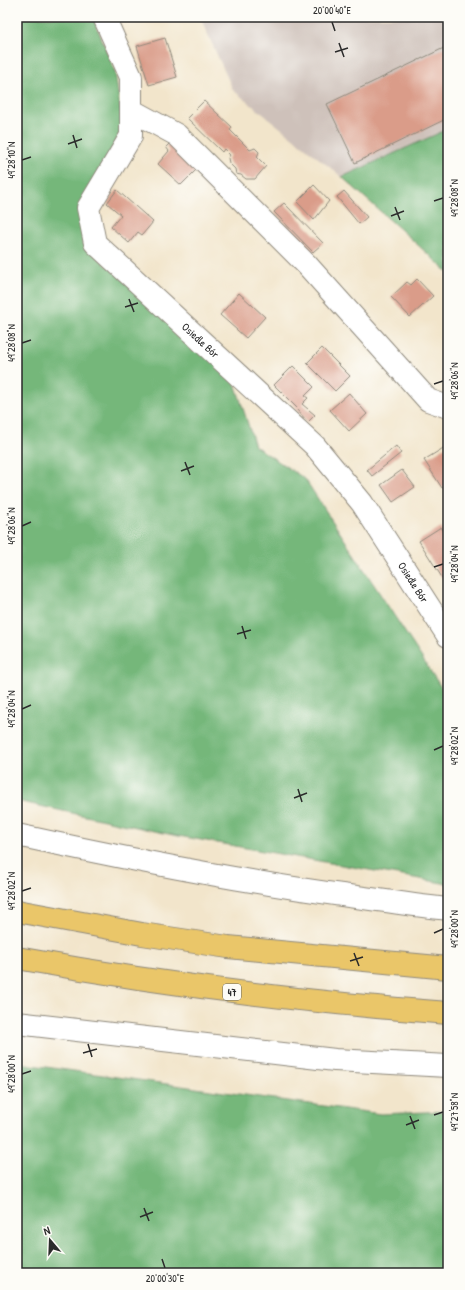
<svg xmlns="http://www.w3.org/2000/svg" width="465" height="1290" viewBox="0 0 465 1290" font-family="'Patrick Hand',sans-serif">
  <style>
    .industrial { fill: #cec1ba }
    .forest { fill: #74b77a; stroke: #507152 }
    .building { fill: #da9c89 }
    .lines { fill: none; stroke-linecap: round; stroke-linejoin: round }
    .minor-casing { stroke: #8e887b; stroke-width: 24 }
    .major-casing { stroke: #8e887b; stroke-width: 24 }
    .minor { stroke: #fff; stroke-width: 22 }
    .major { stroke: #eac669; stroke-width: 22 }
    .ticks { fill: none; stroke: #2b2b2b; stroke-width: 1.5 }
    .labels { text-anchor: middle; stroke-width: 3; stroke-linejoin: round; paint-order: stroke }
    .shield { fill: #fdfcf7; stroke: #6a6a68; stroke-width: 1 }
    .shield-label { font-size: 10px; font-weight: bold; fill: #2b2b2b }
    .street-label { font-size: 11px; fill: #2b2b2b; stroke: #fdfcf7 }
    .neatline { fill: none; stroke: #2b2b2b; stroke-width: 1.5 }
    .ticks-label { font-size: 10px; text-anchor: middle; fill: #2b2b2b }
  </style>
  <rect width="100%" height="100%" fill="#fdfcf7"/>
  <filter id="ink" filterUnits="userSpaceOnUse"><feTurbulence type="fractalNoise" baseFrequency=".025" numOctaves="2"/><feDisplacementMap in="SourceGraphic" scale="8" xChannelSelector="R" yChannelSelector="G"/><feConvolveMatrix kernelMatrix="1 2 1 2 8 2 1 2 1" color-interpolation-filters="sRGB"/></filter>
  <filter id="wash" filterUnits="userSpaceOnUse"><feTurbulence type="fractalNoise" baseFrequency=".012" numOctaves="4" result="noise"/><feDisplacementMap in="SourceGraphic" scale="16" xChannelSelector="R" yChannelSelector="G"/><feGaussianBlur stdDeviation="0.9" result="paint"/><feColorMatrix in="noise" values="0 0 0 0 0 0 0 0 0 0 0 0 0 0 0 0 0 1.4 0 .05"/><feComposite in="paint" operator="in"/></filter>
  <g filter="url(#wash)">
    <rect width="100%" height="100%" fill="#f2e5cb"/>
    <path class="industrial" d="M200 17H448V129L342 177 233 90Z"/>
    <path class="forest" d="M17 17H93L115 72 123 128 82 205 83 244 234 380 255 446 305 479 448 698V884L173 835 17 801Z
      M448 129V272L342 177Z
      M17 1063 381 1114 448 1111V1273H17Z"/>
    <g id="blocks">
      <path class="building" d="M292 17H309V18L293 21Z
        M165 38 177 77 149 85 137 46Z
        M448 46V118L355 163 327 104Z
        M204 101 232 127 230 130 250 150 255 148 259 152 257 157 266 166 255 179H246L241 175 236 174 235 169 229 163 228 158 230 155 224 149 222 152 187 118Z
        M170 143 198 168 181 185 158 164 169 151 166 147Z
        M314 185 329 201 314 220 297 202Z
        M117 190 153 222 142 235 138 232 129 243 111 227 121 215 107 203Z
        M344 191 367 217 359 224 337 197Z
        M284 203 323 243 313 252 274 212Z
        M417 279 433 296 410 317 391 297 407 282 411 285Z
        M239 293 265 317 246 338 220 315Z
        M322 348 350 376 335 391 307 363Z
        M293 366 314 387 305 396 308 398 302 404 315 415 308 422 296 409 297 408 274 385Z
        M349 393 367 414 349 431 330 410Z
        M396 446 401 453 372 476 367 470Z
        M445 447 448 452V485L442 488 424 460Z
        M402 470 415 487 393 502 381 485Z
        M441 527 448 537V587L419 541Z"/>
    </g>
  </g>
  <g filter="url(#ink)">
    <use href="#blocks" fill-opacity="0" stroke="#8e887b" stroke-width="1"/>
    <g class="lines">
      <defs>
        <g id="minor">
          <path id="s1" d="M104 17 131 77V136L88 208 95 243 315 446 362 503 448 636"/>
          <path d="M131 110 177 135 307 265 428 400 448 407"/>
          <path d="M17 835C127 859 237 881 349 896 382 900 415 906 448 909"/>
          <path d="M17 1023 335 1060 448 1066"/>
        </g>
        <path id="major" d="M17 911 142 934 228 947 448 968
          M17 958C160 984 303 1002 448 1013"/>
      </defs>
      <use href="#minor" class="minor-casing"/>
      <use href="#major" class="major-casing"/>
      <use href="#minor" class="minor"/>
      <use href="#major" class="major"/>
    </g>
  </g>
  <path class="ticks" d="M332 22 335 31M339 43 344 57M335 52 348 48M73 135 77 148M68 144 82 139M22 160 31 157M434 201 443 198M395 207 400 220M391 216 404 211M129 299 134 312M125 307 138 303M22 343 31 340M434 384 443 381M185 462 190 475M181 471 194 466M22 526 31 522M434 567 443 564M242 626 246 639M237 634 251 630M22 709 31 705M434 750 443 746M298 789 302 802M294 798 307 793M22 891 31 888M434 933 443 929M354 953 359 966M350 961 363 957M88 1044 92 1057M83 1053 97 1049M22 1074 31 1071M434 1115 443 1112M410 1116 415 1129M406 1125 419 1120M144 1208 149 1221M140 1217 153 1212M162 1259 165 1268"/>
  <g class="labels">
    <rect class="shield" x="223" y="984" width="18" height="16" rx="3"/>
    <g class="shield-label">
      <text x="232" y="996">47</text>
    </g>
    <g class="street-label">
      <text dy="4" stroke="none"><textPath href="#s1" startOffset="388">Osiedle Bór</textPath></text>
      <text dy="4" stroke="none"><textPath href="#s1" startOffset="712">Osiedle Bór</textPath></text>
    </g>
  </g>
  <rect width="465" height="1290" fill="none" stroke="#fdfcf7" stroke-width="44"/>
  <g transform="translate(50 1240) rotate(341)" stroke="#fdfcf7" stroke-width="3" paint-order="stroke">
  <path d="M0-3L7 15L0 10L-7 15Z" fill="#2b2b2b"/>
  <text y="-6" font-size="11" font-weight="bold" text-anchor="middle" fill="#2b2b2b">N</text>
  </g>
  <rect x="22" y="22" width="421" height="1246" class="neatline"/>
  <g class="ticks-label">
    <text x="332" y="14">20°00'40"E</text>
    <text transform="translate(11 160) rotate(-90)" y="4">49°28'10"N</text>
    <text transform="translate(454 198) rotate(-90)" y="4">49°28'08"N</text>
    <text transform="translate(11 343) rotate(-90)" y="4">49°28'08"N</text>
    <text transform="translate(454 381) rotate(-90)" y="4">49°28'06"N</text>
    <text transform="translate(11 526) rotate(-90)" y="4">49°28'06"N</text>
    <text transform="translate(454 564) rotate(-90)" y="4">49°28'04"N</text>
    <text transform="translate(11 709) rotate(-90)" y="4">49°28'04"N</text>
    <text transform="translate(454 746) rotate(-90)" y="4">49°28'02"N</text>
    <text transform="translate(11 891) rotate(-90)" y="4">49°28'02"N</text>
    <text transform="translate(454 929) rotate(-90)" y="4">49°28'00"N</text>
    <text transform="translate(11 1074) rotate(-90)" y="4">49°28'00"N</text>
    <text transform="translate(454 1112) rotate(-90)" y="4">49°27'58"N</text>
    <text x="165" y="1282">20°00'30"E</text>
  </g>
</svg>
